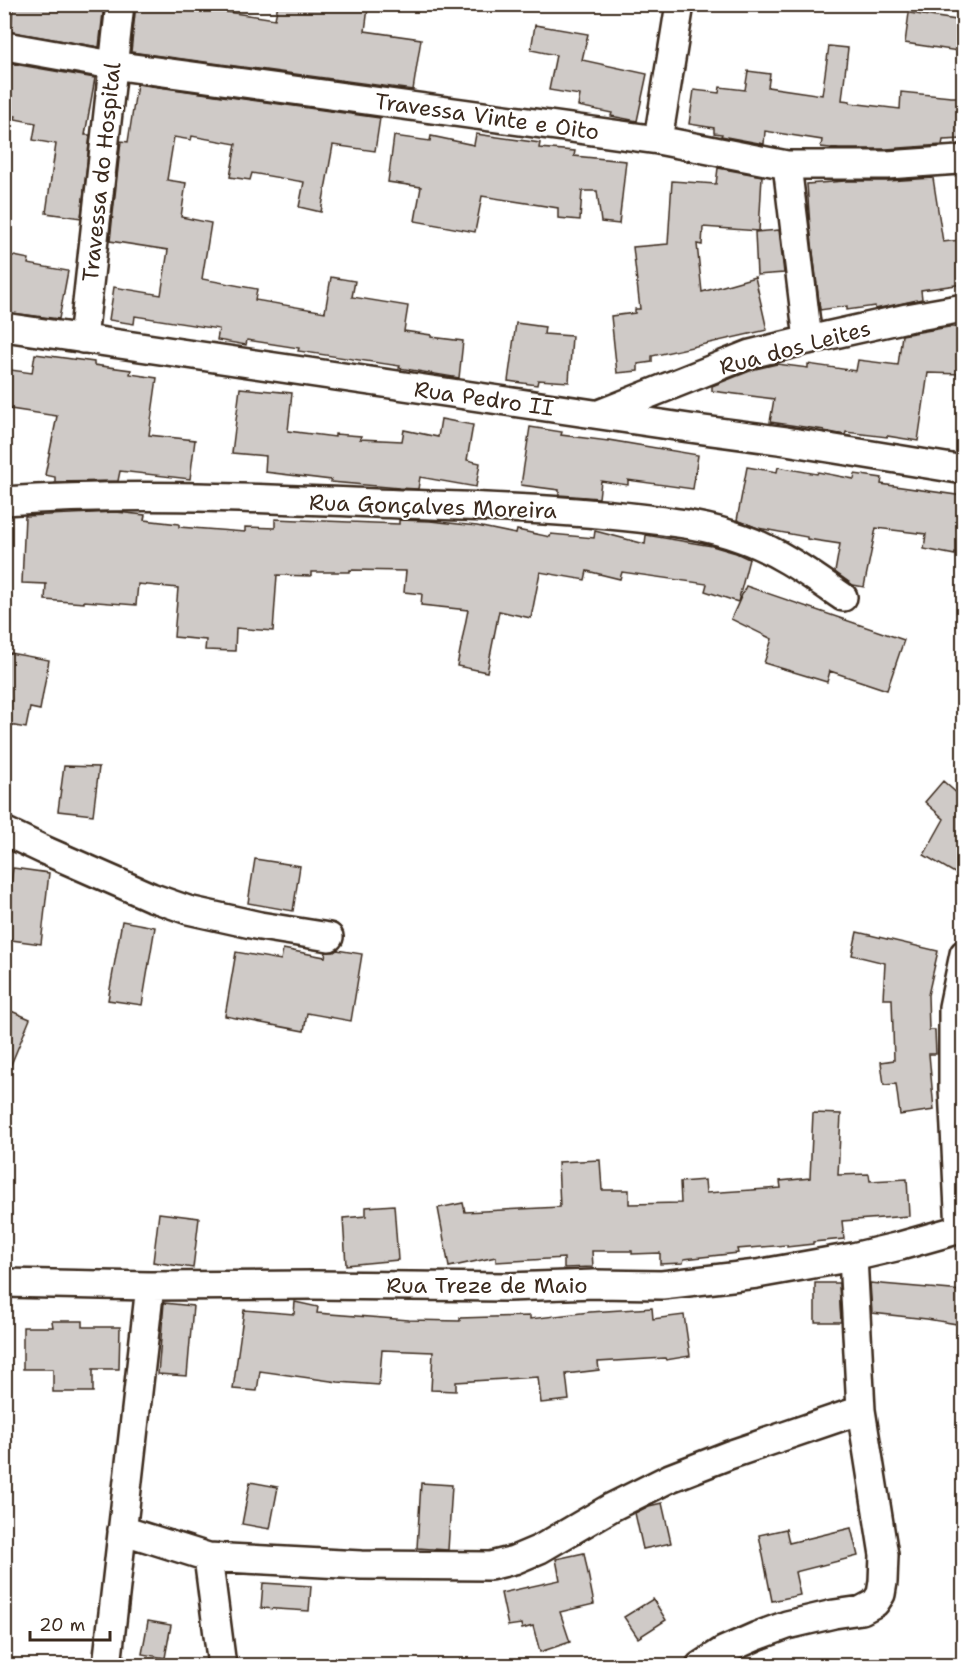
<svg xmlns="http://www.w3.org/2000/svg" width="968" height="1670" viewBox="0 0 968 1670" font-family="'Shantell Sans',sans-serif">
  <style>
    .building { fill: #cfcac7; stroke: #3b2a1e; stroke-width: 1.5 }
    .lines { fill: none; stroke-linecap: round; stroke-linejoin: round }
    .minor-casing { stroke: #3b2a1e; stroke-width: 32 }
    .minor { stroke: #fff; stroke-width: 27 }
    .labels { text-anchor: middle; stroke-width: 4.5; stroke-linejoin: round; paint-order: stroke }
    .street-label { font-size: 22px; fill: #3b2a1e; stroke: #fff }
  </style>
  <rect width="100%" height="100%" fill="#fff"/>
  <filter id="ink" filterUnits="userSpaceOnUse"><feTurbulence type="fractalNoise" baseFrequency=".0167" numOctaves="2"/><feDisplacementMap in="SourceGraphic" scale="12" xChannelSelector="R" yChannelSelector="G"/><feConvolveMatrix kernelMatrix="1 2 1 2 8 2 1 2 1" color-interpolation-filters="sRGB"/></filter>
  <g filter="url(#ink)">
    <path class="building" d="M13 4H104L99 47 11 32Z
      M136 4H222L221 11 275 19 278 4H344L368 8 365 31 421 39 413 90 131 52Z
      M909 13 963 21 958 51 905 43Z
      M535 25 588 34 582 60 647 74 637 121 611 116 612 113 578 106 580 95 549 90 556 55 531 50Z
      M829 46 848 48 842 100 850 101V103L900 109 901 92 951 97H963V139L943 140 942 145 886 149H839L821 147 822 140 765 131 764 144 721 136 722 134 714 133V128L689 124 694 90 719 93 720 87 745 90 748 71 770 74 768 87 822 95Z
      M8 63 95 78 85 135H90L81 218 46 213 56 144 33 140 36 123 15 119 16 116 4 114V68L8 69Z
      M137 84 380 118 375 151 333 145 321 212 299 207 304 182 252 173 250 180 230 177 236 144 192 136 191 140 174 137 167 180 186 183 181 217 211 223 202 279 257 289 255 300 325 312 331 277 355 281 352 297 408 306 404 331 431 335V337L463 341 459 378 399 368 400 366 298 351 299 348 247 340 246 345 217 340 219 329 135 316 134 324 109 320 114 287 161 295 168 250 110 241 121 141 128 142Z
      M476 134 540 143 539 148 575 151 574 156 626 161 619 224 601 222 597 191H582L580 220 558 218V208L482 196 475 232 415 221 421 187 388 182 394 136 430 141 431 136 474 145Z
      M718 168 762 176 759 231 703 227 702 245 697 244 702 292 755 277 767 330 652 356V362L638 364V371L617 373 611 316 635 313V309H640L633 247 668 244 672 181 716 184Z
      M933 178 943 242 960 240 963 270V284L921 290 922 299 875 309V306L847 310V306L820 310 810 227 807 184 845 181H888Z
      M779 230 784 273 757 275 755 232Z
      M4 254 29 259 28 264 68 271 59 319 4 312Z
      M516 323 545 327 544 334 572 336 569 382 538 380 537 385 508 381Z
      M949 327H963V374L928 373 918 441 887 436V437L846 432 845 435 824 431V430L770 422 774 399 712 391V386L755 369 777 364 808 368V364L856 371 858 360 898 365 902 335Z
      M35 354 94 362V365L131 370 130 374 157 378 149 435 195 440 190 479 120 471 118 481 55 482V477L45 475 57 416 4 408V369L32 373Z
      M240 388 292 393 288 431 335 437V434L361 436 360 439 402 441 404 430 438 437 441 419 473 425 467 460 480 463 476 487 420 477 418 489 399 488 331 482V480L265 472 266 456 232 453Z
      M530 427 562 432 561 435 608 441V440L698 455 693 489 628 480V485L601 481 599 498 559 495V490L521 485Z
      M747 467 777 472 778 467 817 474 818 472 854 479 855 474 882 478 881 484 963 496V554L955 553V555L924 549 926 534 876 528 864 587 853 585 835 572 840 544 807 539V537L758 528 737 520Z
      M116 512 145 515 144 520 179 524V527L245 532V527L275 528V519L399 524V520L430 521 477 526 516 534 517 530 550 537 551 534 594 538 595 531 645 544 646 535 712 546 736 553 749 559 738 602 705 591 707 584 622 572 620 579 587 571 585 580 540 572 531 618 499 611 487 672 457 666 468 610 421 605 422 594 404 592 406 571 350 570V572H311V576L277 575 273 631 236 628 235 651 205 650 206 640 174 637 178 588 138 584 136 605 84 601V603L45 600 46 584 22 583 25 516Z
      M746 586 904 640 887 690 830 671 827 682 764 663 772 639 731 619Z
      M4 652 49 660 40 710 30 708 26 728 4 724Z
      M64 766 99 767 93 815 58 811Z
      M943 781 959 795 963 787V878L924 855 944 819 925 802Z
      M255 859 300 866 293 911 248 903Z
      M13 868 49 873 41 944 4 939Z
      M122 921 155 927 142 1005 108 1000Z
      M857 932 938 951 928 995 929 1030H935L936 1054H929L934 1110 900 1115 896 1084 884 1085 881 1062 894 1060 892 999H883L885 963 852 955Z
      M283 949 325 957 326 952H334L337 950 362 954 351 1021 307 1013 304 1031 225 1016 236 952 281 960Z
      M4 1008 30 1019 5 1079H4Z
      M813 1113 841 1114 838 1175 869 1174 870 1181 907 1179 909 1216 842 1221 844 1239 813 1242V1244L787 1247V1245L737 1249 738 1253 684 1259 683 1263 660 1264V1253L632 1254V1251H592L593 1267 564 1268V1258L496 1262V1257L449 1267 438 1208 463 1203 465 1212 560 1207 558 1162 600 1160 602 1190H629V1204L681 1203 680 1182 705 1180 706 1193 781 1188 780 1181 810 1178Z
      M394 1205 398 1260 346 1265 343 1218 366 1216V1207Z
      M159 1213 199 1218 193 1268 153 1262Z
      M815 1283H839L841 1322H815Z
      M870 1283 963 1291V1325L927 1319 872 1313Z
      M295 1302 318 1307 317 1313 409 1320 460 1321V1318L530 1316V1319L590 1312 652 1308 653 1319 684 1315 690 1356 666 1360 665 1358 598 1362 599 1370 566 1374 569 1400 541 1403 538 1377 456 1382V1391L431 1390 433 1352 382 1350 379 1385 338 1382 260 1371 257 1391 233 1389 244 1310 294 1314Z
      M164 1303 193 1306 187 1376 158 1374Z
      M52 1321H83V1327H120L119 1369H93V1392H53V1369H23V1327H53Z
      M250 1482 278 1487 270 1529 242 1524Z
      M421 1483 452 1485 448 1550 417 1548Z
      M662 1503 671 1543 643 1549 635 1513 649 1506Z
      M851 1528 858 1556 795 1572 800 1595 772 1601 759 1535 786 1529 789 1543Z
      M584 1553 594 1604 560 1612 570 1642 540 1652 533 1626 522 1629 521 1624 508 1626 501 1593 560 1580 556 1559Z
      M263 1583 311 1586 309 1611 261 1608Z
      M653 1599 666 1620 638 1638 624 1617Z
      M148 1621 171 1625 165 1658 142 1654Z"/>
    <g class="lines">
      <defs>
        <path id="minor" d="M11 47 112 65 658 140 787 165H887L959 160 964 158
          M658 140 680 4
          M787 165 808 340
          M4 327 689 428 786 441 964 470
          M83 339 120 4
          M599 414 750 354 808 340 907 318 964 308
          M4 501C146 491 289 500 431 505 500 507 570 510 639 518 674 522 708 526 741 538 779 551 811 575 843 597
          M4 831 44 850 151 897 188 910 260 926 329 937
          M960 1230 953 1088V1007L964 954
          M4 1283 150 1286 313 1285 507 1287 595 1284 662 1285 757 1274 853 1257 900 1246 964 1228
          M122 1530 208 1557 361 1565 490 1566 514 1560 540 1549 612 1507 670 1478 729 1455 861 1410
          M208 1557 222 1666
          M107 1666 150 1286
          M700 1666 723 1651 757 1636 787 1625 834 1614 862 1610 875 1603 881 1594 883 1582 884 1555 861 1410 853 1257"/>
      </defs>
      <use href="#minor" class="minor-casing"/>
      <use href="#minor" class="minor"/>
    </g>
  </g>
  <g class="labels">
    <g class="street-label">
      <text transform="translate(487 116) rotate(8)" y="8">Travessa Vinte e Oito</text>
      <text transform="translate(101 172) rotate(-84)" y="8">Travessa do Hospital</text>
      <text transform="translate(795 347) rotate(-15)" y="8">Rua dos Leites</text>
      <text transform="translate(484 398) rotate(8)" y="8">Rua Pedro II</text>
      <text transform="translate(433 506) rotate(2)" y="8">Rua Gonçalves Moreira</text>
      <text x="487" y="1293">Rua Treze de Maio</text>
    </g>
  </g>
  <rect width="968" height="1670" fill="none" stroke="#fff" stroke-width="24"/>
  <rect x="12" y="12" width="944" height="1646" fill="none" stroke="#3b2a1e" stroke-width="2" filter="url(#ink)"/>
  <path d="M30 1631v9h80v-9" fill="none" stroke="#3b2a1e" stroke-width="3"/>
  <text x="39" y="1631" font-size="18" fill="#3b2a1e" stroke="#ffffff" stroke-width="4.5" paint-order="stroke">20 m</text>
</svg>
